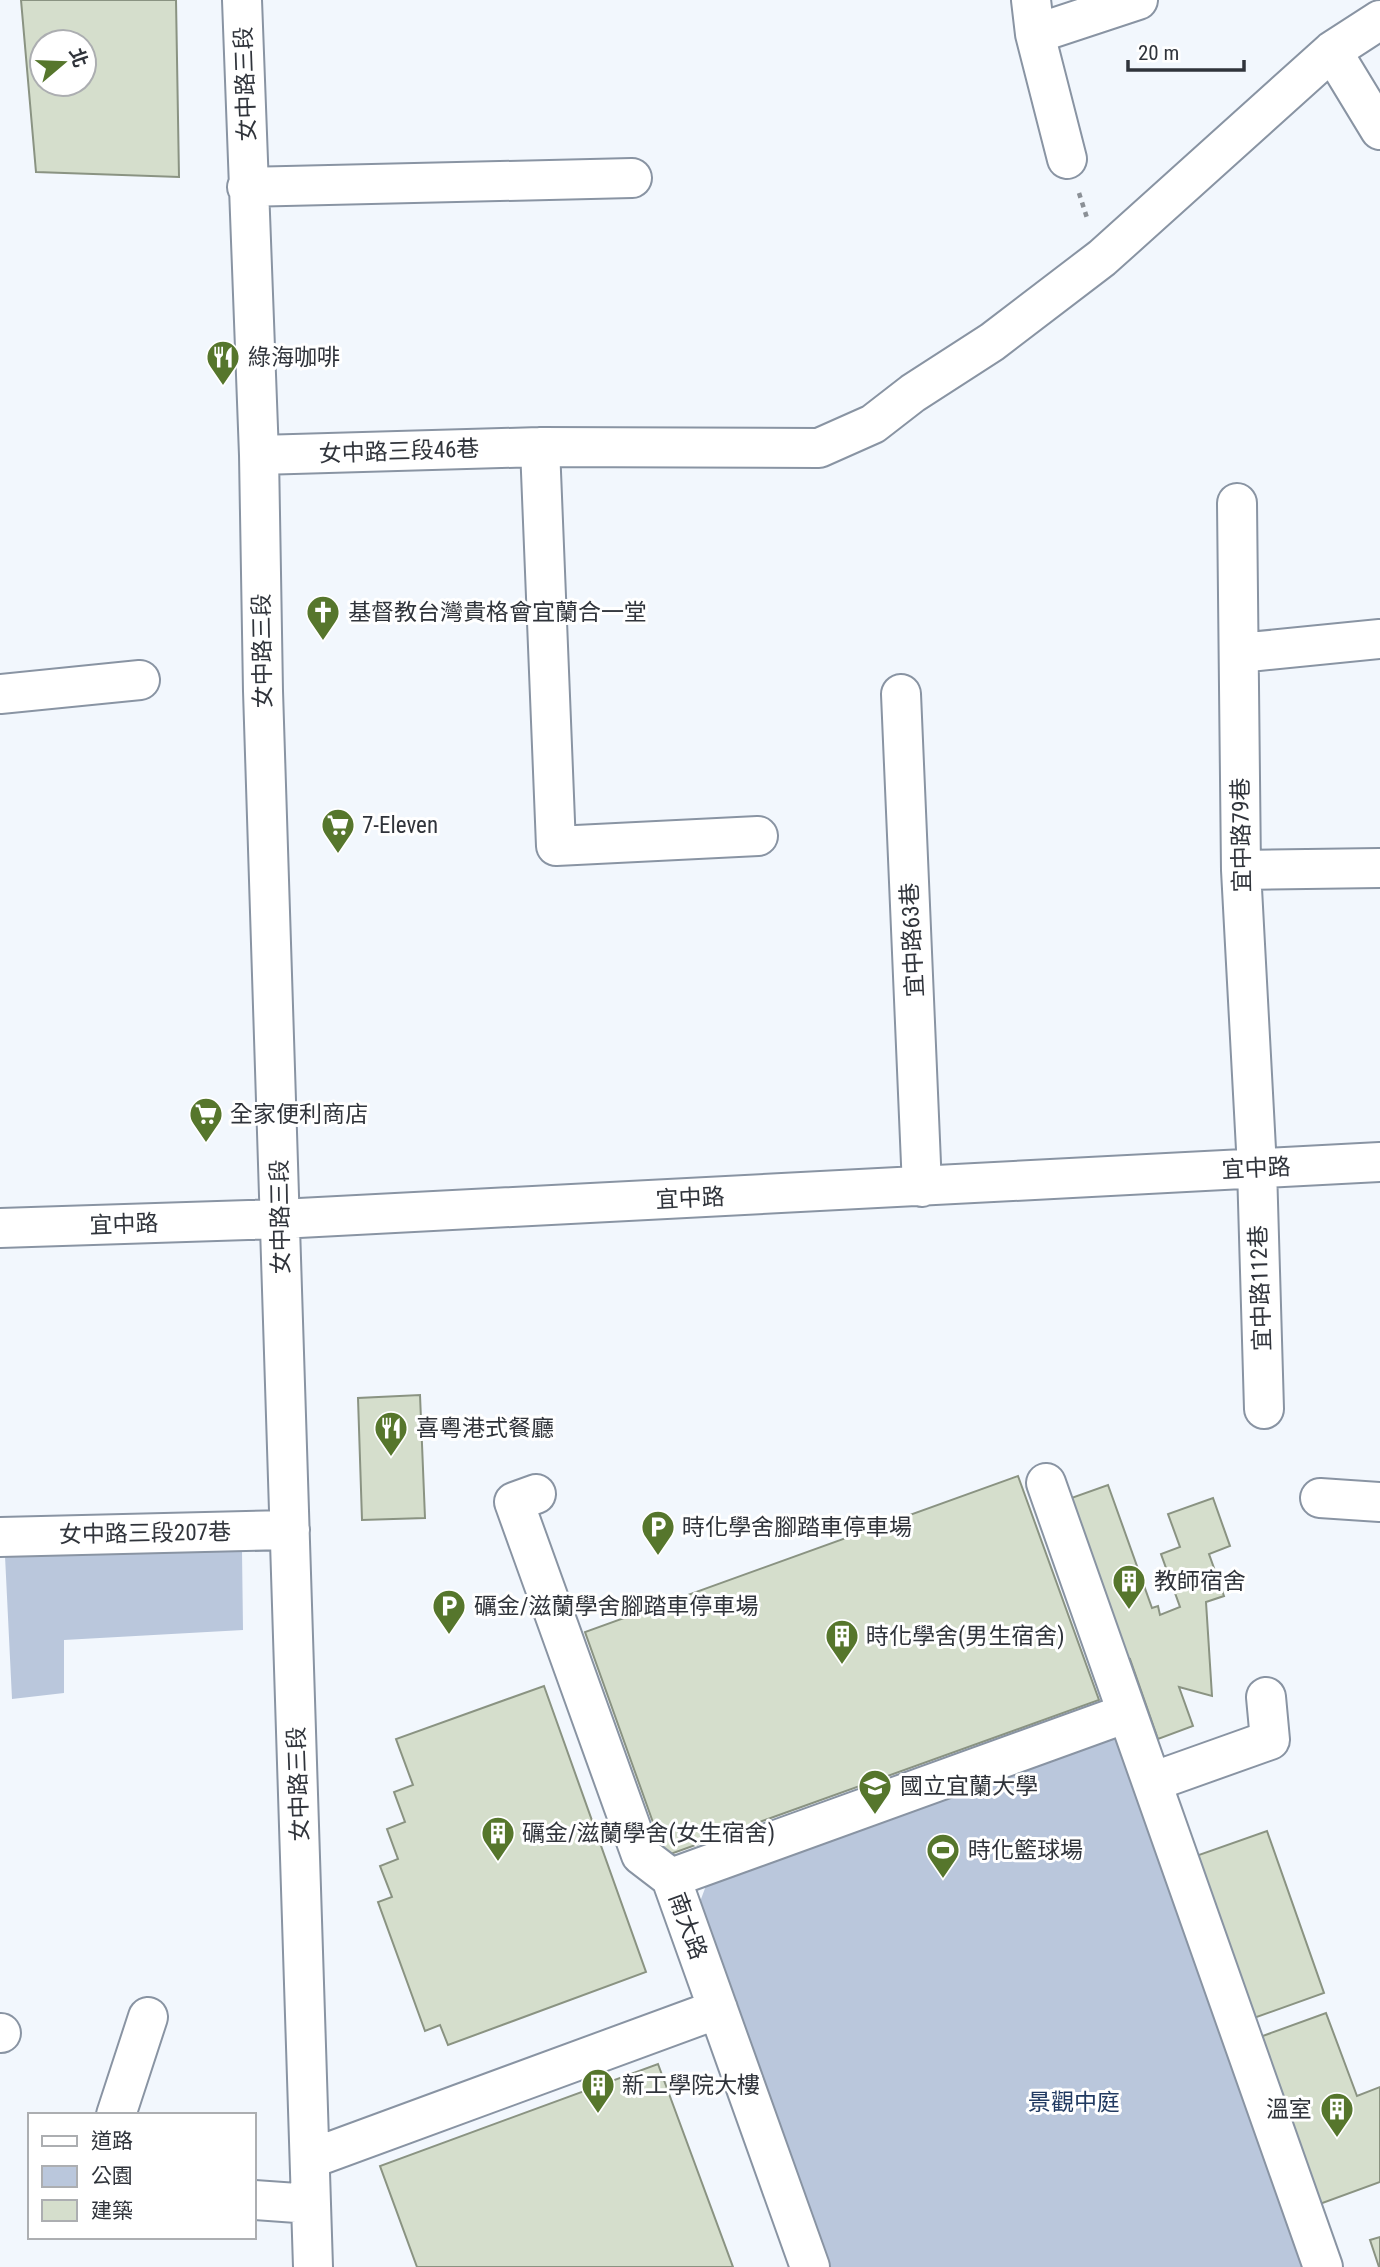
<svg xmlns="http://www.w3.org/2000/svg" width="1380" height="2267" viewBox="0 0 1380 2267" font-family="'Roboto Condensed','Noto Sans TC',sans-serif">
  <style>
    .green { fill: #bac7dc }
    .building { fill: #d5decc; stroke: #8a9382; stroke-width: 2; fill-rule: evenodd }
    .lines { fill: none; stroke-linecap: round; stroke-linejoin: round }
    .minor-casing { stroke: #8994a3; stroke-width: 42 }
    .path { stroke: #8b9096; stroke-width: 4.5; stroke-dasharray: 5 5; stroke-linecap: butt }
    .minor { stroke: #fff; stroke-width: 38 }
    .labels { text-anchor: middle; stroke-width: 6; stroke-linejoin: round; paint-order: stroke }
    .street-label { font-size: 23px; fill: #30343b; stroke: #fff }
    .poi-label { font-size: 23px; fill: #30343b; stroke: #fff; text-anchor: start }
    .park-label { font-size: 23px; fill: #213a61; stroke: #fff }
  </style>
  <rect width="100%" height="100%" fill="#f2f7fd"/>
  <path class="green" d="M242 1551 243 1630 64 1640V1693L12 1699 5 1556Z
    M1103 1731 1132 1749 1311 2267H825L697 1910 711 1872Z"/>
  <path class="building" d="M21 0H176L179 177 36 172ZM42 42H84V84H42Z
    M420 1395 425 1518 362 1520 358 1398Z
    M1018 1476 1099 1700 665 1856 585 1632Z
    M1108 1485 1152 1608 1158 1606 1160 1615 1180 1607 1161 1554 1180 1547 1168 1514 1213 1498 1230 1546 1209 1554 1224 1596 1206 1602 1212 1696 1179 1687 1193 1726 1158 1739 1130 1659 1117 1664 1060 1502Z
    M544 1686 646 1972 448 2045 440 2025 425 2031 378 1902 392 1897 380 1866 398 1859 387 1829 405 1822 394 1792 413 1785 396 1739Z
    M1267 1831 1324 1993 1251 2019 1193 1857Z
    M1326 2013 1357 2096 1380 2087V2182L1317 2205 1257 2038Z
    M658 2064 733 2267H417L380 2166Z
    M1380 2237V2267H1379L1370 2240Z"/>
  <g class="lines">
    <defs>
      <path id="minor" d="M242 0 259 455 263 691 313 2267
        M1031 0 1035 34 1067 159
        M1035 34 1138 0
        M1332 51 1380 130
        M247 187 632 178
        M540 447 556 846 758 836
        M259 455 540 447 819 448 873 424 913 393 992 342 1102 258 1332 51 1380 20
        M1237 503 1241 870 1257 1168 1264 1409
        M1239 653 1380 639
        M0 694 140 680
        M901 694 922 1187
        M1241 870 1380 868
        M0 1228 280 1219 1380 1162
        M1046 1483 1323 2267
        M536 1494 514 1502 641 1855 671 1878 810 2267
        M1320 1498 1380 1502
        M0 1537 290 1530
        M1152 1782 1270 1740 1266 1697
        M671 1878 1127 1713
        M0 2033H1
        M116 2115 148 2017
        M310 2159 718 2009
        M254 2200 311 2204"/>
    </defs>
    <use href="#minor" class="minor-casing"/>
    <path class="path" d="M1079 193 1087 218"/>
    <use href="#minor" class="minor"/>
  </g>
  <defs>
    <symbol id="restaurant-pin" viewBox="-11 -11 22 30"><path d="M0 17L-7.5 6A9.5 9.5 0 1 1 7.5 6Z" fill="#56762c" stroke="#fff"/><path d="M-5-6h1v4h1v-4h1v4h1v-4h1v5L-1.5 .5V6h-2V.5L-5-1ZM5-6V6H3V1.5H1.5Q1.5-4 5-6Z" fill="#fff"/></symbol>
    <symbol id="church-pin" viewBox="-11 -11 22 30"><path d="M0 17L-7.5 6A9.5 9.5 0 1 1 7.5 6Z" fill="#56762c" stroke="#fff"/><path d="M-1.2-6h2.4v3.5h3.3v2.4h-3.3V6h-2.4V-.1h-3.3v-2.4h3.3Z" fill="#fff"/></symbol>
    <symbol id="supermarket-pin" viewBox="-11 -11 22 30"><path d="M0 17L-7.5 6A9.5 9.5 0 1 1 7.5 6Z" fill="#56762c" stroke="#fff"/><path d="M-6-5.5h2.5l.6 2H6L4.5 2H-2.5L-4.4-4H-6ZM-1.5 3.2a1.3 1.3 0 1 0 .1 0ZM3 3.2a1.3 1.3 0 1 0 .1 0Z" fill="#fff"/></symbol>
    <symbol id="parking-pin" viewBox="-11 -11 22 30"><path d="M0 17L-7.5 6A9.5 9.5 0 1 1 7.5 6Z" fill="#56762c" stroke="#fff"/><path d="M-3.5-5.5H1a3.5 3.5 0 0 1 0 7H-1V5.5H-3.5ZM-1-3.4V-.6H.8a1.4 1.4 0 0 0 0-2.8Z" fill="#fff"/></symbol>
    <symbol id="building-pin" viewBox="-11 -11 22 30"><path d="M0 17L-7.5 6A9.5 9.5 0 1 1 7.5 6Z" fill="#56762c" stroke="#fff"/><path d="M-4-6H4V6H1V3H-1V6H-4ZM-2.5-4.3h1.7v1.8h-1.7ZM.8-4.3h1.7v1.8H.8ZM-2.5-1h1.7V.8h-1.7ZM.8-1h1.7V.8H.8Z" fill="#fff"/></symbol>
    <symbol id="university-pin" viewBox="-11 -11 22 30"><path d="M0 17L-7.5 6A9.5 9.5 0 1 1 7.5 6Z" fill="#56762c" stroke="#fff"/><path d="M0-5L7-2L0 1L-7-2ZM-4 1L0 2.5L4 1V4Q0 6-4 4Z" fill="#fff"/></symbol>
    <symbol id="stadium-pin" viewBox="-11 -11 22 30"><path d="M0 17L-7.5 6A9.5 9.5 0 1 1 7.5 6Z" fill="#56762c" stroke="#fff"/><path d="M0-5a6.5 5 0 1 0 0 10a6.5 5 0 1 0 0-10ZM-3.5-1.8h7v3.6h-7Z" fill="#fff"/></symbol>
  </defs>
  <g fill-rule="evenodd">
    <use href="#restaurant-pin" x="204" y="338" width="38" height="52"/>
    <use href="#church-pin" x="304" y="593" width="38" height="52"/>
    <use href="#supermarket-pin" x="319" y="806" width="38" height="52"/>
    <use href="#supermarket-pin" x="187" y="1095" width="38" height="52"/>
    <use href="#restaurant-pin" x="372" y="1409" width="38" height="52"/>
    <use href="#parking-pin" x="639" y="1508" width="38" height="52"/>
    <use href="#building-pin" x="1110" y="1562" width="38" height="52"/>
    <use href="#parking-pin" x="430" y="1587" width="38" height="52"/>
    <use href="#building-pin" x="823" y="1617" width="38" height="52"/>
    <use href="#university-pin" x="856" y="1767" width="38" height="52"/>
    <use href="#building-pin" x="479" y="1814" width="38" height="52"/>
    <use href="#stadium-pin" x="924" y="1831" width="38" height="52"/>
    <use href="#building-pin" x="579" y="2066" width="38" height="52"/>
    <use href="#building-pin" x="1318" y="2090" width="38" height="52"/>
  </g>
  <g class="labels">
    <g class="street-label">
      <text transform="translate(245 84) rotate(-92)" y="8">女中路三段</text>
      <text transform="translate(399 451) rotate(-2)" y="8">女中路三段46巷</text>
      <text transform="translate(262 651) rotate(-91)" y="8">女中路三段</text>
      <text transform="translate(1241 835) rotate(-91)" y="8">宜中路79巷</text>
      <text transform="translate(912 940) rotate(-93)" y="8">宜中路63巷</text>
      <text transform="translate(1256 1168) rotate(-3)" y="8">宜中路</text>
      <text transform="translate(690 1198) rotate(-3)" y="8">宜中路</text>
      <text transform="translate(280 1217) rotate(-91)" y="8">女中路三段</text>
      <text transform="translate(124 1224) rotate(-2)" y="8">宜中路</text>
      <text transform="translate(1260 1288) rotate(-92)" y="8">宜中路112巷</text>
      <text transform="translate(145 1533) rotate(-1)" y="8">女中路三段207巷</text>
      <text transform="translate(298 1784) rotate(-92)" y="8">女中路三段</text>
      <text transform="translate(688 1926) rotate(70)" y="8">南大路</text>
    </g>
    <g class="poi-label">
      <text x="248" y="365">綠海咖啡</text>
      <text x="348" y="620">基督教台灣貴格會宜蘭合一堂</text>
      <text x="362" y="833">7-Eleven</text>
      <text x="230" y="1122">全家便利商店</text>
      <text x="416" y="1436">喜粵港式餐廳</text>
      <text x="682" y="1535">時化學舍腳踏車停車場</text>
      <text x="1154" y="1589">教師宿舍</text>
      <text x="474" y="1614">礪金/滋蘭學舍腳踏車停車場</text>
      <text x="866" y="1644">時化學舍(男生宿舍)</text>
      <text x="900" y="1794">國立宜蘭大學</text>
      <text x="522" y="1841">礪金/滋蘭學舍(女生宿舍)</text>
      <text x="968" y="1858">時化籃球場</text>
      <text x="622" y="2093">新工學院大樓</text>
      <text x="1312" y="2117" text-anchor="end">溫室</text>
    </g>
    <g class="park-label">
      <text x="1074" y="2110">景觀中庭</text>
    </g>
  </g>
  <rect x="28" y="2113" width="228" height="126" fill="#ffffff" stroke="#acaeb1" stroke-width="2"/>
  <rect x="42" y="2136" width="35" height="10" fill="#ffffff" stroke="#acaeb1" stroke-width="2"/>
  <text x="91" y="2148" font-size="21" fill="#30343b">道路</text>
  <rect x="42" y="2166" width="35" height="21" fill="#bac7dc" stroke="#acaeb1" stroke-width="2"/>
  <text x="91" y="2183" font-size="21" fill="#30343b">公園</text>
  <rect x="42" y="2200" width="35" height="21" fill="#d5decc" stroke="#acaeb1" stroke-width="2"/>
  <text x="91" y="2218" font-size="21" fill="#30343b">建築</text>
  <g transform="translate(63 63) rotate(71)"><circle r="33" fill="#ffffff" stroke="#acaeb1" stroke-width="2"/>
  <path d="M0-5L12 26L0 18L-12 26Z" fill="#56762c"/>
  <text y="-10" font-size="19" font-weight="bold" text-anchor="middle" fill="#30343b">北</text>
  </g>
  <path d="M1128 60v10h116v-10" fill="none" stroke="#30343b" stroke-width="3.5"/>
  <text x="1138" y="60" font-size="21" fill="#30343b" stroke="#ffffff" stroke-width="5" paint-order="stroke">20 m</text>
</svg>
